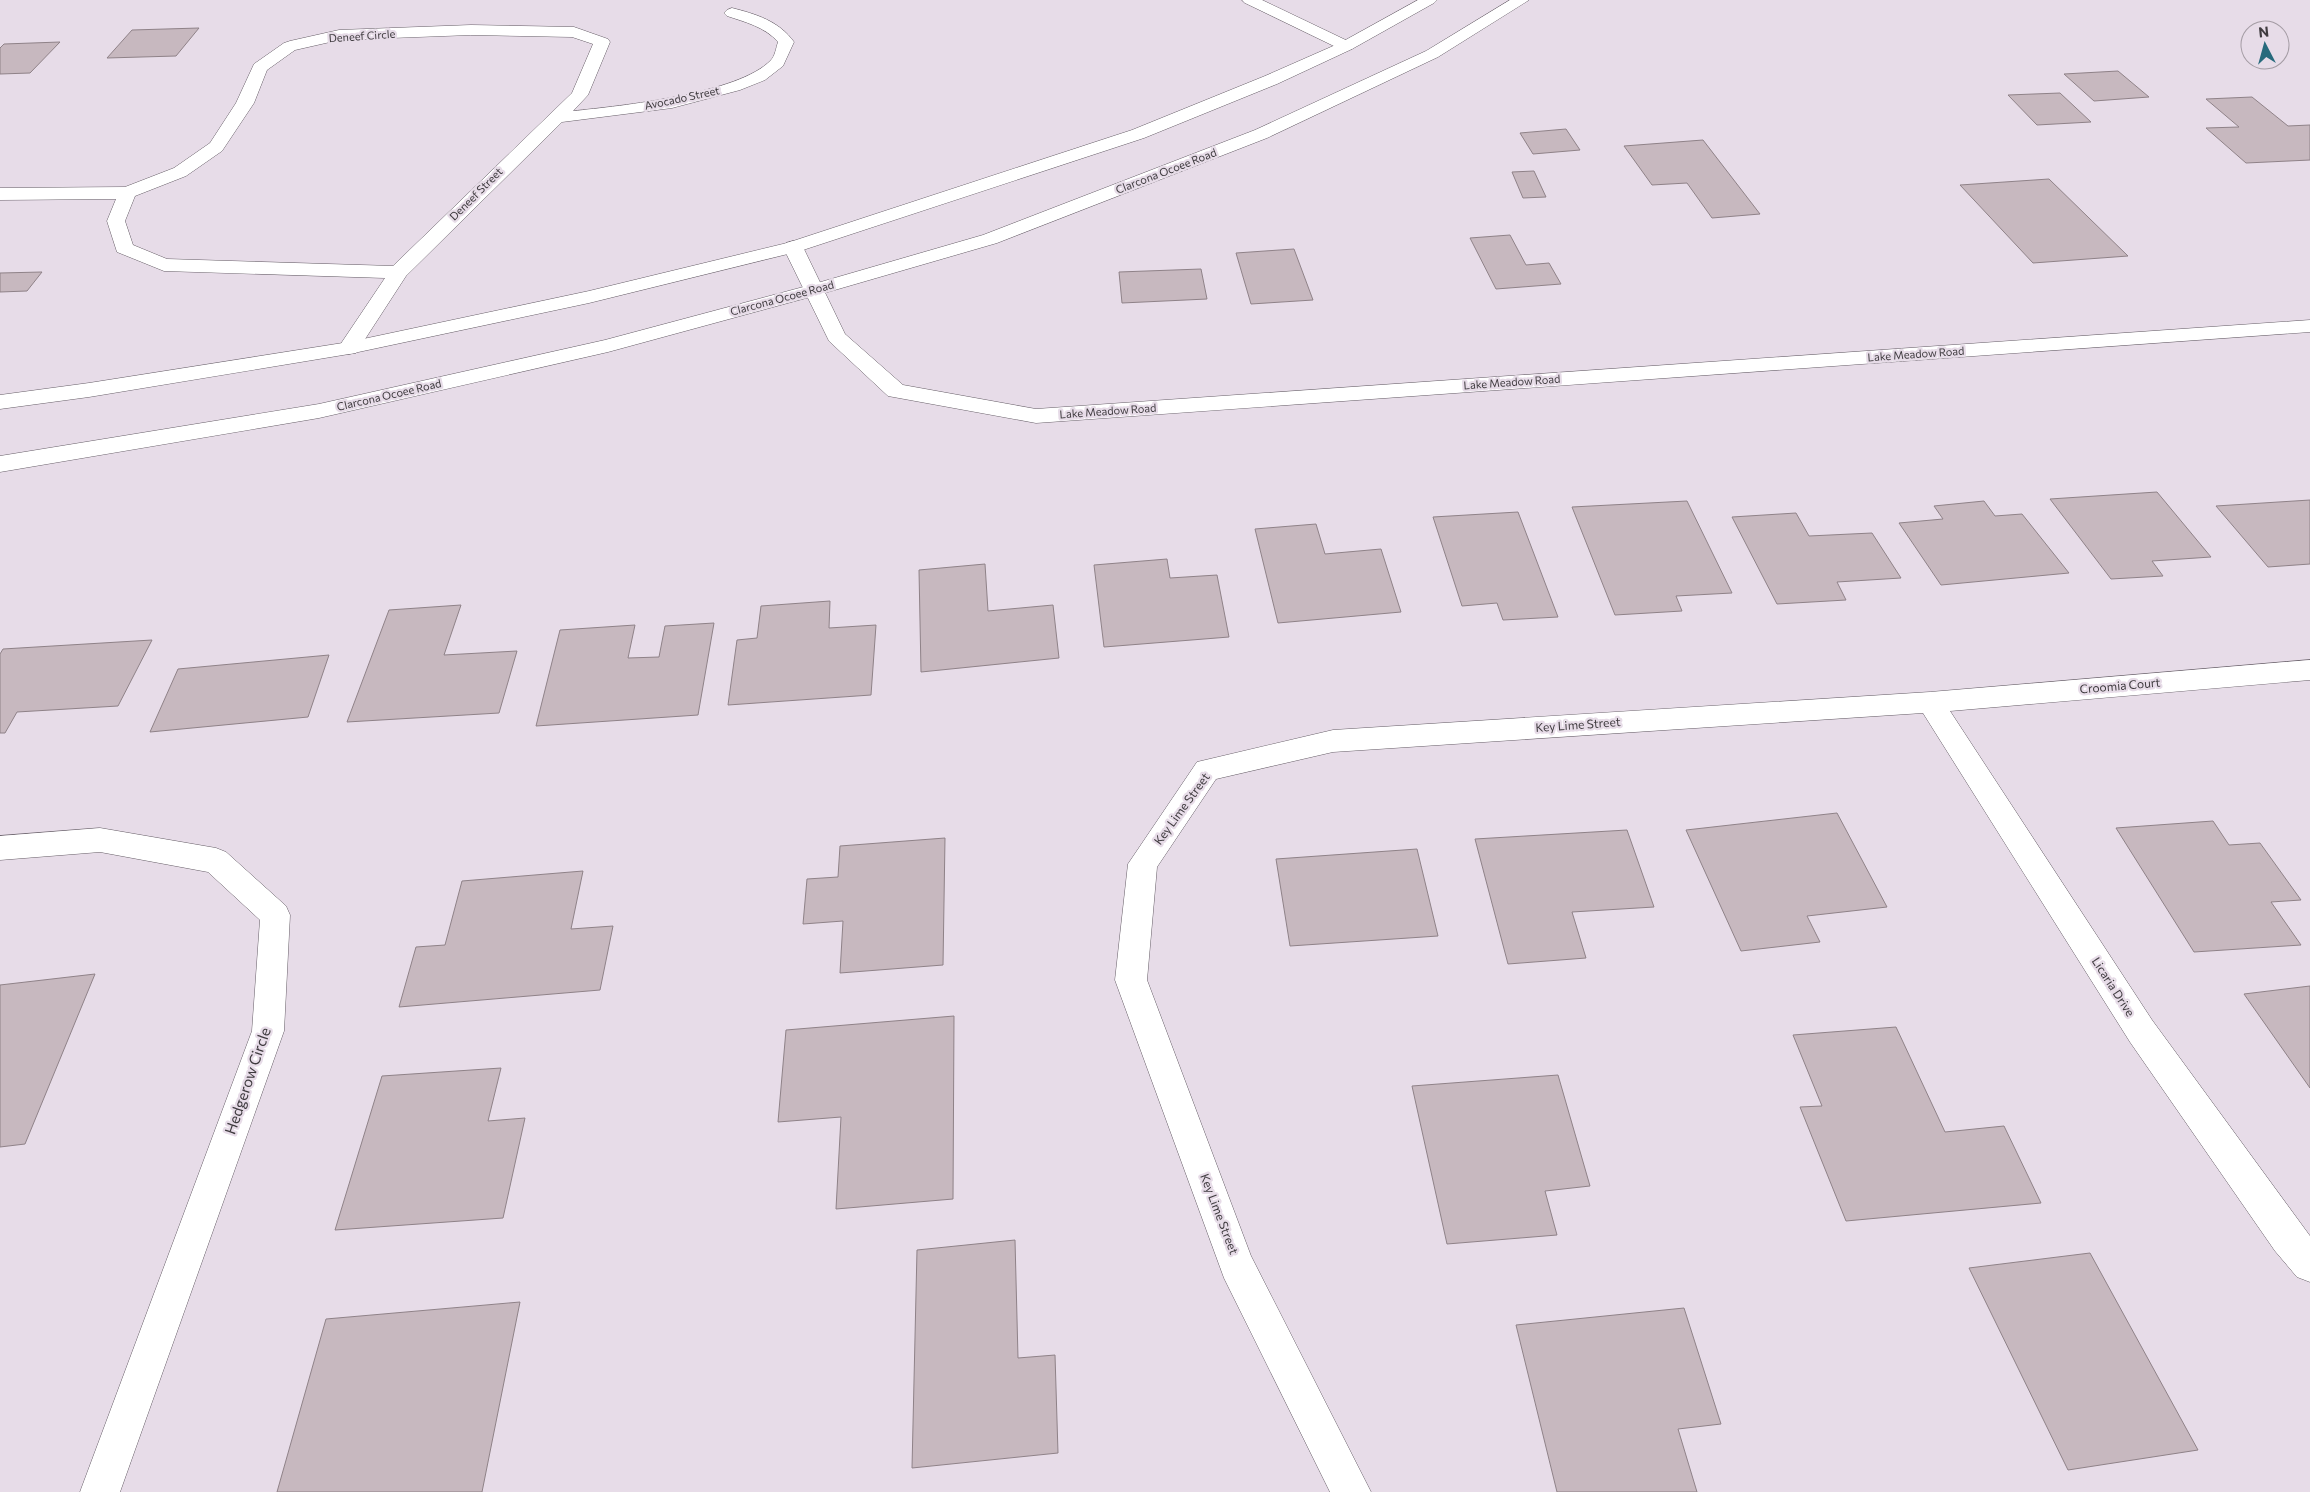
<svg xmlns="http://www.w3.org/2000/svg" width="2310" height="1492" viewBox="0 0 2310 1492" font-family="Commissioner,sans-serif">
  <style>
    .building { fill: #c7b8bf; stroke: #8f8288 }
    .lines { fill: none; stroke-linecap: round; stroke-linejoin: round }
    .lane-casing { stroke: #665e67; stroke-width: 1 }
    .street-casing { stroke: #665e67; stroke-width: 1 }
    .secondary-casing { stroke: #665e67; stroke-width: 1 }
    .lane { fill: #fff; fill-rule: evenodd }
    .street { fill: #fff; fill-rule: evenodd }
    .secondary { fill: #fff; fill-rule: evenodd }
    .labels { text-anchor: middle; stroke-width: 4.5; stroke-linejoin: round; paint-order: stroke }
    .far-street-label { font-size: 11px; fill: #3f3b3f; stroke: #e7dce8 }
    .street-label { font-size: 12px; fill: #3f3b3f; stroke: #e7dce8 }
    .near-street-label { font-size: 15px; fill: #3f3b3f; stroke: #e7dce8 }
  </style>
  <rect width="100%" height="100%" fill="#e7dce8"/>
  <path class="building" d="M199 28 176 56 107 58 132 30Z
    M60 42 30 73 0 74V48L4 44Z
    M2118 71 2149 97 2094 101 2064 74Z
    M2060 93 2091 122 2037 125 2008 95Z
    M2252 97 2288 126 2310 125V160L2246 163 2206 128 2239 127 2206 99Z
    M1566 129 1580 150 1533 154 1520 133Z
    M1703 140 1760 214 1712 218 1687 183 1652 185 1624 146Z
    M1534 171 1546 197 1523 198 1512 172Z
    M2049 179 2128 256 2033 263 1960 185Z
    M1510 235 1526 265 1549 263 1561 284 1496 289 1470 238Z
    M1294 249 1313 300 1251 304 1236 253Z
    M1201 269 1207 299 1122 303 1119 272Z
    M42 272 27 291 0 292V273Z
    M2157 492 2211 557 2152 561 2163 576 2111 579 2050 499Z
    M2310 500V564L2268 567 2216 506Z
    M1687 501 1732 593 1676 596 1682 611 1615 615 1572 507Z
    M1984 501 1995 516 2022 514 2069 573 1941 585 1899 523 1943 519 1934 506Z
    M1518 512 1558 617 1503 620 1497 603 1462 606 1433 517Z
    M1796 513 1809 536 1872 533 1901 578 1837 582 1846 600 1777 604 1732 517Z
    M1316 524 1325 554 1381 549 1401 612 1278 623 1255 529Z
    M1167 559 1170 578 1217 575 1229 637 1104 647 1094 565Z
    M985 564 988 611 1053 605 1059 658 921 672 919 570Z
    M830 601 829 628 876 625 871 695 728 705 737 640 757 638 761 606Z
    M461 605 444 655 517 651 499 713 347 722 389 610Z
    M714 623 698 715 536 726 560 630 635 625 628 658 659 657 665 626Z
    M152 640 118 706 17 712 5 733H0V654L3 649Z
    M329 655 308 717 150 732 178 669Z
    M1837 813 1887 907 1807 916 1820 942 1741 951 1686 830Z
    M2213 821 2229 845 2260 843 2301 900 2271 902 2301 945 2194 952 2116 828Z
    M1627 830 1654 907 1572 912 1586 958 1508 964 1475 839Z
    M945 838 943 965 840 973 843 921 803 924 807 879 838 877 840 846Z
    M1417 849 1438 936 1290 946 1276 859Z
    M583 871 571 929 613 926 600 990 399 1007 416 947 445 945 462 881Z
    M95 974 25 1144 0 1147V985Z
    M2310 986V1088L2244 994Z
    M954 1016 953 1199 836 1209 841 1117 778 1122 786 1030Z
    M1896 1027 1945 1132 2004 1126 2041 1203 1846 1221 1800 1107 1822 1106 1793 1035Z
    M501 1068 488 1121 525 1118 503 1218 335 1230 382 1076Z
    M1558 1075 1590 1186 1545 1191 1557 1235 1447 1244 1412 1086Z
    M1015 1240 1018 1358 1055 1355 1058 1453 912 1468 917 1250Z
    M2090 1253 2198 1450 2068 1470 1969 1268Z
    M520 1302 482 1492H277L326 1319Z
    M1684 1308 1721 1424 1678 1429 1697 1492H1557L1516 1325Z"/>
  <g class="lines">
    <defs>
      <path id="lane" d="M732 8C756 14 779 21 794 42L783 66 765 80 740 90 672 108 562 122 406 276 356 353 349 354 342 353 338 348 385 278 164 271 117 252 107 221 116 199 0 200V188L125 187 174 168 210 143 236 103 254 64 284 43 290 41 339 30 471 25 574 27 608 39 610 42 588 95 573 111C620 106 739 94 771 60 775 56 776 48 778 42 765 27 745 22 727 16L724 13 727 10ZM471 35 572 37 593 44 572 93 393 266 167 259 133 245 125 221 135 196 186 176 222 151 254 103 267 70 295 50 339 40Z"/>
      <path id="street" d="M1242 0H1262L1352 43 1354 46 1352 49H1340L1245 3Z
        M793 241 800 243 803 247 845 334 903 385 1036 409 2310 320V332L1036 423 888 396 829 341 783 247 786 243Z
        M2310 660V680L1950 711 2152 1020 2310 1236V1282L2297 1277 2275 1251 2130 1042 1923 713 1333 752 1216 779 1157 867 1147 980 1251 1256 1371 1492H1330L1224 1278 1115 980 1128 864 1197 762 1333 730 1930 692Z
        M100 828 216 848 226 852 286 906 290 915 284 1031 120 1492H80L252 1031 260 920 208 872 100 852 0 860V836Z"/>
      <path id="secondary" d="M1418 0H1437L1434 3 1352 49 1277 84 1144 138 800 251 589 303 349 354 89 397 0 409V395L89 383 349 342 589 291 787 243 1132 130 1265 76 1340 43Z
        M1510 0H1529L1438 57 1267 138 997 243 821 294 608 352 319 418 0 472V456L319 404 605 340 807 286 983 235 1255 130 1426 51Z"/>
    </defs>
    <use href="#lane" class="lane-casing"/>
    <use href="#street" class="street-casing"/>
    <use href="#secondary" class="secondary-casing"/>
    <use href="#lane" class="lane"/>
    <use href="#street" class="street"/>
    <use href="#secondary" class="secondary"/>
  </g>
  <g class="labels">
    <g class="far-street-label">
      <text transform="translate(362 36) rotate(-4)" y="4">Deneef Circle</text>
      <text transform="translate(682 98) rotate(-12)" y="4">Avocado Street</text>
      <text transform="translate(1166 171) rotate(-21)" y="4">Clarcona Ocoee Road</text>
      <text transform="translate(476 194) rotate(-45)" y="4">Deneef Street</text>
      <text transform="translate(782 298) rotate(-15)" y="4">Clarcona Ocoee Road</text>
      <text transform="translate(1916 354) rotate(-4)" y="4">Lake Meadow Road</text>
      <text transform="translate(1512 382) rotate(-4)" y="4">Lake Meadow Road</text>
      <text transform="translate(389 395) rotate(-13)" y="4">Clarcona Ocoee Road</text>
      <text transform="translate(1108 411) rotate(-4)" y="4">Lake Meadow Road</text>
    </g>
    <g class="street-label">
      <text transform="translate(2120 686) rotate(-5)" y="4">Croomia Court</text>
      <text transform="translate(1578 725) rotate(-4)" y="4">Key Lime Street</text>
      <text transform="translate(1182 809) rotate(-54)" y="4">Key Lime Street</text>
      <text transform="translate(2113 987) rotate(57)" y="4">Licaria Drive</text>
      <text transform="translate(1219 1214) rotate(69)" y="4">Key Lime Street</text>
    </g>
    <g class="near-street-label">
      <text transform="translate(248 1081) rotate(-71)" y="5">Hedgerow Circle</text>
    </g>
  </g>
  <g transform="translate(2265 45) rotate(354)"><circle r="24" fill="#e7dce8" stroke="#a49ca4"/>
  <path d="M0-4L9 19L0 12L-9 19Z" fill="#276a7c"/>
  <text y="-8" font-size="14" font-weight="bold" text-anchor="middle" fill="#3f3b3f">N</text>
  </g>
</svg>
